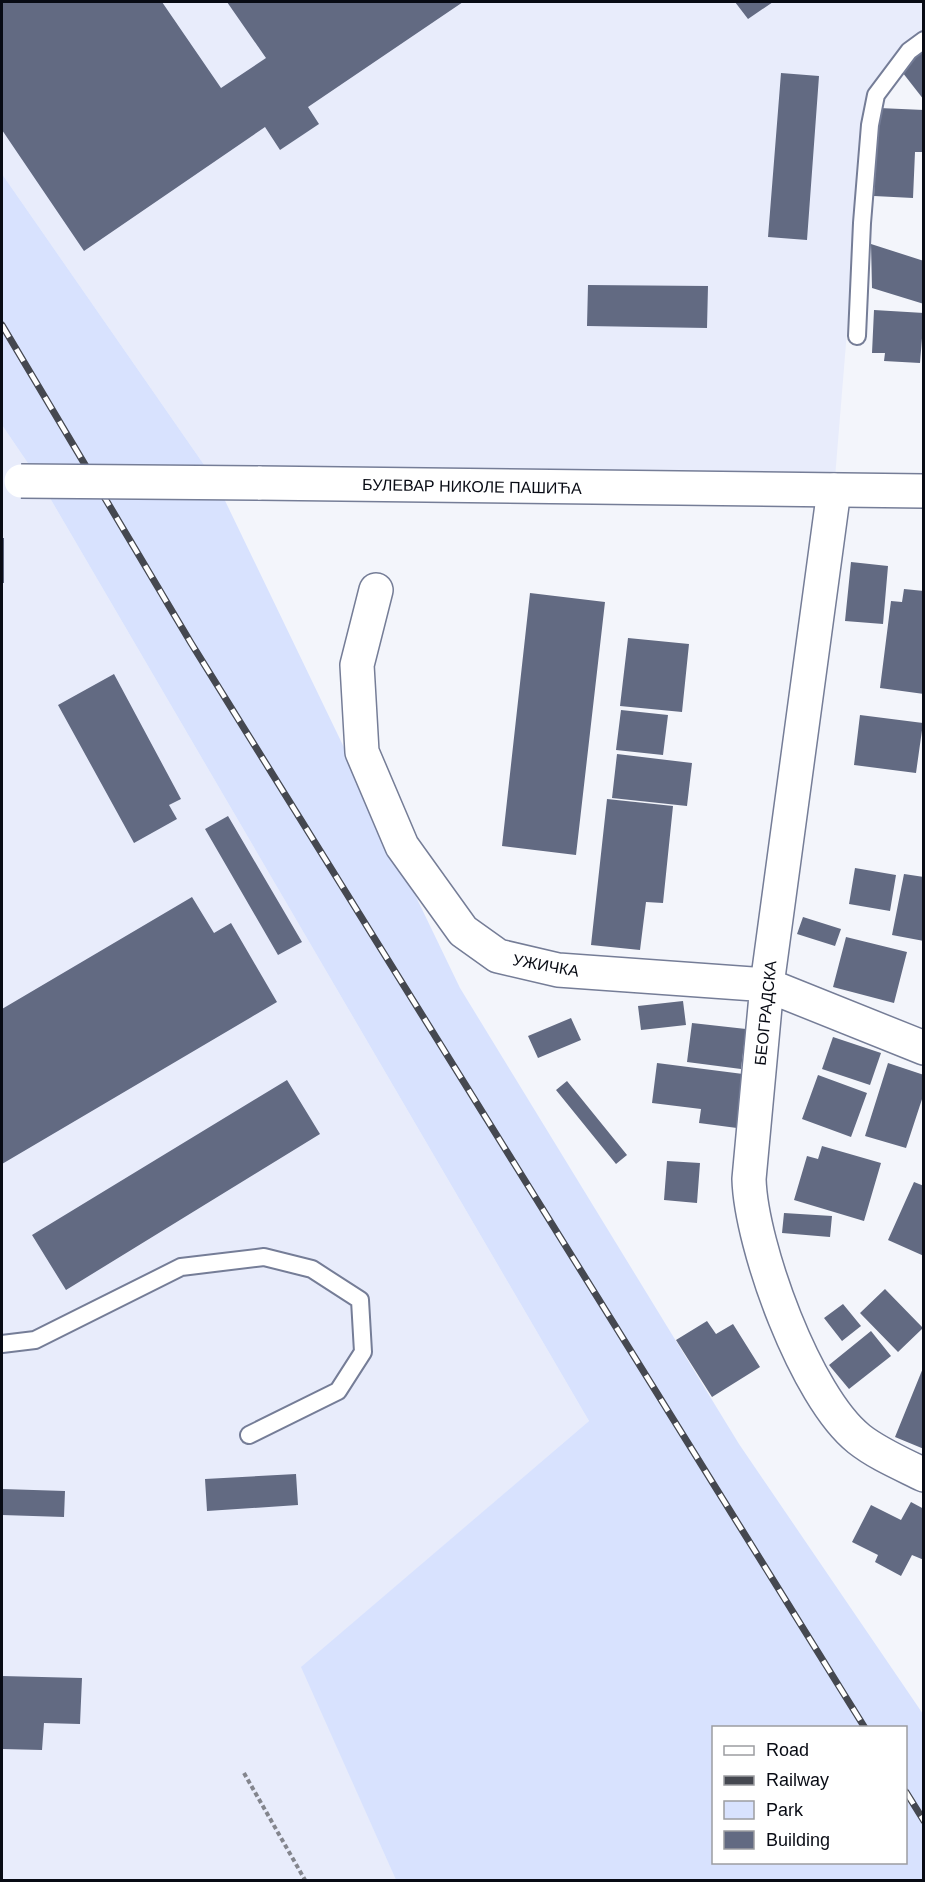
<svg xmlns="http://www.w3.org/2000/svg" width="925" height="1882" viewBox="0 0 925 1882" font-family="Helvetica,sans-serif">
  <style>
    .built { fill: #e8ecfb }
    .green { fill: #d8e2fe; fill-rule: evenodd }
    .building { fill: #626a82 }
    .lines { fill: none; stroke-linecap: round; stroke-linejoin: round }
    .service-casing { stroke: #757d97; stroke-width: 20 }
    .minor-casing { stroke: #757d97; stroke-width: 36 }
    .tertiary-casing { stroke: #757d97; stroke-width: 36 }
    .path { stroke: #83858d; stroke-width: 4; stroke-dasharray: 4.5 3; stroke-linecap: butt }
    .service { stroke: #fff; stroke-width: 16 }
    .minor { stroke: #fff; stroke-width: 33 }
    .tertiary { stroke: #fff; stroke-width: 33 }
    .rail-casing { stroke: #454850; stroke-width: 7 }
    .rail { stroke: #fff; stroke-width: 4.5; stroke-dasharray: 14; stroke-linecap: butt }
    .tertiary-bridge-casing { stroke: #757d97; stroke-width: 36; stroke-linecap: butt }
    .tertiary-bridge { stroke: #fff; stroke-width: 33 }
    .labels { text-anchor: middle; stroke-width: 4.5; stroke-linejoin: round; paint-order: stroke }
    .street-label { font-size: 16px; fill: #080b14; stroke: #fff }
  </style>
  <rect width="100%" height="100%" fill="#f3f5fb"/>
  <path class="built" d="M2 2H923V32L864 124 834 490 216 482 2 174Z
    M2 425 40 481 589 1421 302 1667 396 1880H2Z"/>
  <path class="green" d="M2 174 216 482 460 988 739 1444 923 1714V1880H396L301 1667 589 1421 40 481 2 425ZM714 1728H906V1862H714Z"/>
  <path class="building" d="M2 2H162L221 88 266 58 227 2H463L308 107 319 124 280 150 265 127 84 251 2 130Z
    M735 2H773L748 19Z
    M924 48V100L899 68Z
    M781 73 819 76 807 240 768 237Z
    M879 108 924 110V152H915L913 198 874 196Z
    M871 244 924 261V304L872 288Z
    M588 285 708 286 707 328 587 326Z
    M874 310 924 313 920 363 884 361 885 353H872Z
    M2 538H4V583H2Z
    M851 562 888 566 883 624 845 621Z
    M904 589 924 591V694L880 688 891 601 902 602Z
    M530 593 605 602 576 855 502 846Z
    M628 638 689 644 682 712 620 706Z
    M114 674 181 799 169 805 177 819 134 843 58 705Z
    M621 710 668 715 663 755 616 750Z
    M860 715 923 723 916 773 854 765Z
    M617 754 692 763 687 806 612 798Z
    M607 799 673 806 663 903 646 902 640 950 591 945Z
    M228 816 302 942 278 955 205 829Z
    M855 868 896 875 890 911 849 904Z
    M904 874 924 877V941L892 935Z
    M192 897 214 933 231 923 277 1002 2 1164V1009Z
    M803 917 841 929 835 946 797 934Z
    M846 937 907 952 894 1003 833 987Z
    M683 1001 686 1025 641 1030 638 1006Z
    M571 1018 581 1040 538 1058 528 1036Z
    M692 1023 746 1029 741 1069 687 1062Z
    M833 1037 881 1053 870 1085 822 1069Z
    M657 1063 743 1074 737 1128 699 1123 701 1109 652 1103Z
    M888 1063 924 1075V1093L906 1148 865 1136Z
    M818 1075 867 1093 851 1137 802 1119Z
    M287 1080 320 1134 66 1290 32 1235Z
    M567 1081 627 1155 616 1164 556 1090Z
    M822 1146 881 1163 864 1221 794 1200 807 1156 818 1159Z
    M667 1161 700 1163 697 1203 664 1200Z
    M914 1182 924 1186V1256L888 1240Z
    M784 1213 832 1216 830 1237 782 1233Z
    M885 1289 923 1328 898 1352 860 1313Z
    M843 1304 861 1326 842 1341 824 1318Z
    M707 1321 716 1334 733 1324 760 1367 712 1397 676 1340Z
    M871 1331 891 1356 849 1389 829 1365Z
    M923 1368H924V1449L895 1437Z
    M296 1474 298 1505 207 1511 205 1479Z
    M2 1489 65 1491 64 1517 2 1515Z
    M911 1502 924 1509V1560L912 1555 901 1576 875 1562 878 1555 852 1542 871 1505 901 1520Z
    M2 1676 82 1678 80 1724 44 1723 42 1750 2 1749Z"/>
  <g class="lines">
    <defs>
      <path id="service" d="M857 336 862 223 870 125 876 95 909 51 924 40
        M2 1344 35 1340 181 1267 264 1257 312 1269 360 1300 363 1352 338 1391 249 1435"/>
      <path id="minor" d="M834 490 767 985 749 1179C751 1246 806 1397 859 1439 878 1454 902 1464 924 1475
        M376 590 357 665 362 752 402 846 463 931 498 956 558 970 767 985 924 1048"/>
      <path id="tertiary" d="M258 483 924 491"/>
    </defs>
    <use href="#service" class="service-casing"/>
    <use href="#minor" class="minor-casing"/>
    <use href="#tertiary" class="tertiary-casing"/>
    <path class="path" d="M244 1773 305 1880"/>
    <use href="#service" class="service"/>
    <use href="#minor" class="minor"/>
    <use href="#tertiary" class="tertiary"/>
    <defs>
      <path id="rail" d="M2 325 191 643 865 1728
        M906 1792 924 1821"/>
    </defs>
    <use href="#rail" class="rail-casing"/>
    <use href="#rail" class="rail"/>
    <defs>
      <path id="tertiary-bridge" d="M21 481 258 483"/>
    </defs>
    <use href="#tertiary-bridge" class="tertiary-bridge-casing"/>
    <use href="#tertiary-bridge" class="tertiary-bridge"/>
  </g>
  <g class="labels">
    <g class="street-label">
      <text transform="translate(472 486) rotate(1)" y="6">БУЛЕВАР НИКОЛЕ ПАШИЋА</text>
      <text transform="translate(546 965) rotate(10)" y="6">УЖИЧКА</text>
      <text transform="translate(765 1013) rotate(-84)" y="6">БЕОГРАДСКА</text>
    </g>
  </g>
  <rect width="925" height="1882" fill="none" stroke="#080b14" stroke-width="6"/>
  <rect x="712" y="1726" width="195" height="138" fill="#ffffff" stroke="#9c9da1" stroke-width="1.5"/>
  <rect x="724" y="1746" width="30" height="9" fill="#ffffff" stroke="#9c9da1" stroke-width="1.5"/>
  <text x="766" y="1756" font-size="18" fill="#080b14">Road</text>
  <rect x="724" y="1776" width="30" height="9" fill="#454850" stroke="#9c9da1" stroke-width="1.5"/>
  <text x="766" y="1786" font-size="18" fill="#080b14">Railway</text>
  <rect x="724" y="1801" width="30" height="18" fill="#d8e2fe" stroke="#9c9da1" stroke-width="1.5"/>
  <text x="766" y="1816" font-size="18" fill="#080b14">Park</text>
  <rect x="724" y="1831" width="30" height="18" fill="#626a82" stroke="#9c9da1" stroke-width="1.5"/>
  <text x="766" y="1846" font-size="18" fill="#080b14">Building</text>
</svg>
